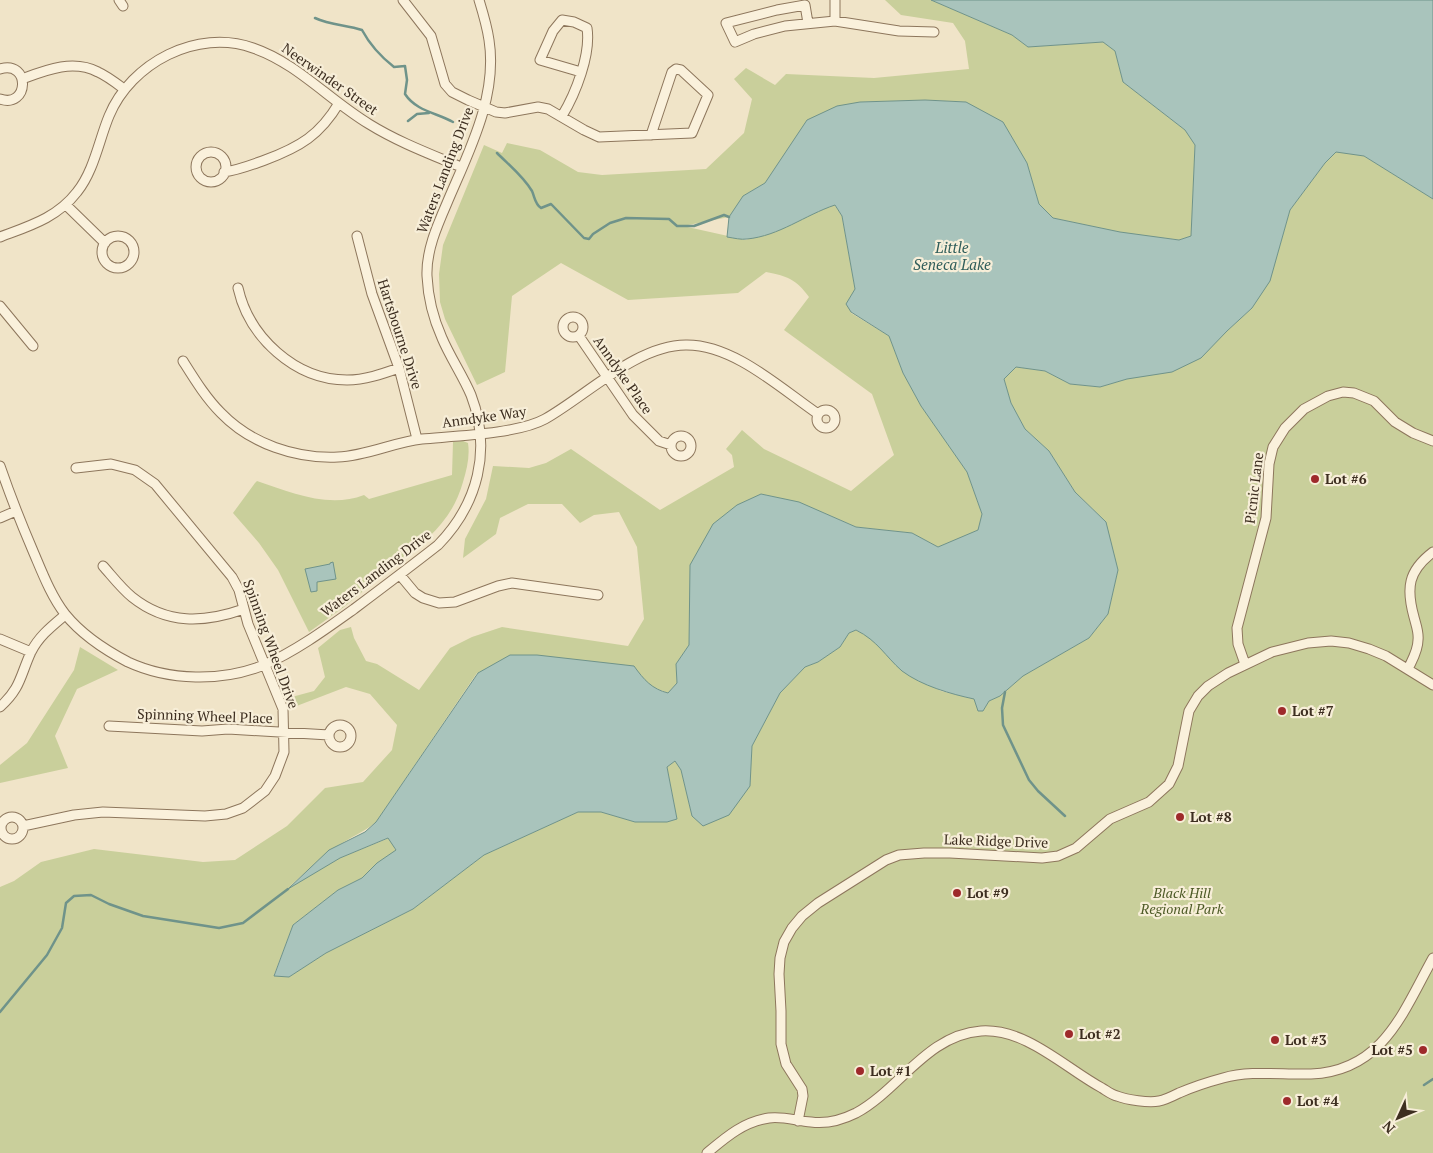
<svg xmlns="http://www.w3.org/2000/svg" width="1433" height="1153" viewBox="0 0 1433 1153" font-family="'PT Serif',serif">
  <style>
    .green { fill: #c9cf9b }
    .water { fill: #a9c4bc; stroke: #6f938a }
    .lines { fill: none; stroke-linecap: round; stroke-linejoin: round }
    .stream { stroke: #6f938a; stroke-width: 2.5 }
    .minor-casing { stroke: #8d765c; stroke-width: 11 }
    .minor { stroke: #faf1dc; stroke-width: 9 }
    .poi-dot { fill: #9e2a2b; stroke: #f7eed8; stroke-width: 2 }
    .labels { text-anchor: middle; stroke-width: 4.5; stroke-linejoin: round; paint-order: stroke }
    .street-label { font-size: 14px; fill: #3d2e20; stroke: #f7eed8 }
    .poi-label { font-size: 14px; font-weight: bold; fill: #3d2e20; stroke: #f7eed8; text-anchor: start }
    .park-label { font-size: 14px; font-style: italic; fill: #4d5a26; stroke: #f7eed8 }
    .water-label { font-size: 15px; font-style: italic; fill: #2f5d5a; stroke: #f7eed8 }
  </style>
  <rect width="100%" height="100%" fill="#f0e4c8"/>
  <path class="green" d="M885 0H931L1012 35 1028 47 1103 42 1115 51 1123 82 1185 130 1195 145 1191 236 1180 240 1163 238 1156 240 1053 218 1039 204 1027 163 966 102 925 100 860 102 807 120 765 183 743 196 729 217 683 226 746 240 834 204 842 216 855 289 851 313 889 336 903 373 921 406 967 472 982 514 978 530 965 537 938 547 912 533 856 527 824 513 796 505 787 500 761 494 691 565 689 645 676 664 677 683 668 693 655 688 477 673 376 822C364 832 351 837 339 845 321 857 306 872 290 886L340 858 389 838 396 851 377 863 362 878 338 890 293 925 274 975 289 977 326 953 413 909 484 855 578 812H601L635 822H667L677 819 667 767 675 761 681 770 692 816 751 763 752 746 780 693 805 667 818 662 840 647 849 633 856 630 871 638 903 671 941 691 974 699 983 711 989 701 1000 696 1023 676 1089 638 1108 614 1118 570 1104 520 1075 492 1049 451 1025 429 1011 403 1004 379 1016 367 1045 371 1070 384 1100 387 1127 379 1227 331 1252 308 1262 292 1277 256 1290 210 1325 163 1336 151 1364 156 1433 199V1153H0V887L14 881 41 862 94 849 203 862 235 860 287 826 325 788 363 782 392 750 397 725 370 694 346 687 294 707 288 698 314 691 325 677 318 648 340 630 351 627 354 638 366 661 377 664 419 690 450 648 472 637 502 627 628 646 644 619 637 547 619 512 594 515 580 523 562 504H528L500 518 496 534 463 558 465 539 486 499 493 466 529 468 546 463 571 449 660 510 734 467 732 455 726 449 742 430 764 449 851 491 894 455 872 394 784 330 809 297C796 279 787 276 766 272L738 293 628 300 561 263 512 296 505 372 477 385 445 319 440 302 439 274 443 245 484 145 502 153 507 143 540 150 578 172 602 175 706 169 744 133 752 99 734 79 746 68 775 85 786 74 874 78 969 69 965 41 953 23 901 15Z
    M463 441 468 443C470 456 467 469 463 482 452 521 429 537 399 563H397L344 607 309 632 278 570 259 543 233 513 255 483 257 481C291 492 328 509 364 495L369 499 452 475 453 442Z
    M80 647 118 670 77 689 55 736 68 768 0 783V765L27 743 74 670Z"/>
  <path class="water" d="M931 0H1433V199L1364 156 1336 152 1325 163 1290 210 1270 281 1252 308 1227 331 1201 358 1172 372 1127 379 1100 387 1070 384 1045 371 1016 367 1004 379 1011 403 1025 429 1049 451 1075 492 1106 522 1118 570 1108 614 1089 638 1023 676 1000 696 989 701 983 711H978L974 699C951 694 922 686 902 671 885 656 878 641 856 630L849 633 840 647 818 662 805 667 780 693 752 746 750 786 729 815 703 826 692 816 681 770 675 761 667 767 677 819 667 822H635L601 812H578L484 855 413 909 326 953 289 977 274 976 293 925 338 890 362 878 377 863 396 850 388 838 340 858 288 889 329 850 365 832 376 822 478 673 510 655H537L634 666C644 680 652 689 668 693L677 683 676 664 689 645 690 565 713 524 737 505 761 494 799 502 856 527 912 533 938 547 978 530 982 514 967 472 921 406 903 373 889 336 851 312 846 304 855 289 842 216 835 205C805 215 779 236 747 239 741 240 734 238 727 237L729 217 743 196 765 183 807 120 837 106 860 102 925 100 966 102 1003 122 1027 163 1039 204 1053 218 1120 232 1179 240 1191 236 1195 145 1185 130 1123 82 1115 51 1103 42 1028 47 1012 35Z
    M333 562 336 579 317 582V591L311 592 305 569 330 564V563Z"/>
  <g class="lines">
    <path class="stream" d="M315 18C330 25 346 25 362 30 370 45 380 56 394 67L405 66 407 80 405 94C416 111 437 113 453 122
      M408 121 417 114 429 113
      M497 153C509 165 523 176 532 191 535 198 535 204 541 208L551 204 584 238 589 239 593 234 610 223 626 218 669 219 677 226H694L724 215 729 217
      M1005 692 1002 708 1003 725 1029 780 1038 791 1065 816
      M0 1012 47 955 62 928 66 903 74 896 91 895 109 904 143 916 219 928 243 923 288 889
      M1424 1085 1433 1079"/>
    <defs>
      <path id="minor" d="M119 0 123 6
        M403 0 431 36 445 84 452 92 468 100 496 112 505 113 538 107 548 109 584 130 599 137 692 133 708 95 681 70 676 69 672 72 651 135
        M835 0V21
        M808 23 805 5 777 10 726 23 735 42 754 34 785 26 835 21 899 31 934 32
        M0 69C31 60 29 109 0 99
        M22 79C46 70 73 59 98 72 107 76 116 83 124 89
        M562 116C576 93 591 54 587 28L574 22 562 20 553 31 540 60 581 72
        M196 167a15 15 0 1 1 30 0a15 15 0 1 1-30 0Z
        M224 172C239 170 251 165 265 160 300 147 320 135 339 103
        M66 205 105 243
        M357 236 372 294 399 368 417 439
        M102 252a16 16 0 1 1 32 0a16 16 0 1 1-32 0Z
        M0 237C29 226 57 218 77 192 94 171 99 140 109 116 131 63 197 28 253 48 297 63 329 100 369 124 398 142 430 154 461 167
        M238 288C249 337 295 380 347 380 365 380 382 374 399 368
        M0 306 33 346
        M563 327a10 10 0 1 1 20 0a10 10 0 1 1-20 0Z
        M579 336 633 415 659 441 671 445
        M183 361C195 380 206 398 221 413 251 444 296 459 338 457 367 456 394 442 422 439 454 436 518 434 545 419 586 396 638 344 687 345 734 345 780 388 818 414
        M817 419a9 9 0 1 1 18 0a9 9 0 1 1-18 0Z
        M671 446a10 10 0 1 1 20 0a10 10 0 1 1-20 0Z
        M0 466C10 495 21 523 33 551 42 572 51 596 65 614 82 635 105 650 128 662 169 681 222 682 264 665 296 651 326 629 354 609 382 588 410 567 438 545 478 504 492 450 471 395 463 376 450 357 442 338 433 318 428 297 427 276 426 251 437 226 447 203 468 153 498 97 489 40 487 26 483 13 479 0
        M0 518 16 511
        M103 566C112 576 121 588 132 597 167 625 204 623 244 609
        M400 575 415 593 423 598 439 603 455 602 498 586 512 583 598 595
        M0 639 31 652
        M1245 664 1238 644 1237 628 1266 518 1269 464 1273 447 1285 428 1304 409 1328 396 1343 392 1354 393 1374 401 1395 422 1413 433 1433 441
        M1408 669C1412 660 1418 651 1418 640 1419 632 1416 625 1414 617 1406 588 1408 571 1433 552
        M0 707C21 688 20 676 31 652 39 636 52 626 65 615
        M329 736a11 11 0 1 1 22 0a11 11 0 1 1-22 0Z
        M109 726 202 731 228 729 329 735
        M1 828a11 11 0 1 1 22 0a11 11 0 1 1-22 0Z
        M23 826 74 815 103 812 205 816 226 814 243 808 265 791 275 776 284 752 283 709 248 624 239 590 232 577 155 484 135 470 111 464 76 468
        M798 1121 803 1096 802 1089 786 1064 781 1044V1011L779 974 780 958 784 942 792 928 802 916 818 903 886 860 899 855 924 853H950L1042 858 1058 856 1076 848 1110 819 1149 802 1169 784 1178 766 1189 711 1198 696 1208 686 1228 673 1272 652 1308 643 1331 641 1349 643 1369 649 1386 656 1433 685
        M707 1153C726 1137 743 1122 769 1118 783 1116 797 1121 811 1122 826 1124 842 1120 856 1113 900 1089 927 1035 981 1031 1026 1028 1065 1068 1102 1088 1107 1091 1112 1095 1117 1096 1127 1100 1149 1103 1159 1101 1165 1100 1173 1096 1179 1093 1193 1087 1208 1082 1223 1078 1251 1070 1282 1075 1311 1074 1383 1071 1403 1012 1433 958"/>
    </defs>
    <use href="#minor" class="minor-casing"/>
    <use href="#minor" class="minor"/>
  </g>
  <g class="poi-dot">
    <circle cx="1315" cy="479" r="5"/>
    <circle cx="1282" cy="711" r="5"/>
    <circle cx="1180" cy="817" r="5"/>
    <circle cx="957" cy="893" r="5"/>
    <circle cx="1069" cy="1034" r="5"/>
    <circle cx="1275" cy="1040" r="5"/>
    <circle cx="1423" cy="1050" r="5"/>
    <circle cx="860" cy="1071" r="5"/>
    <circle cx="1287" cy="1101" r="5"/>
  </g>
  <g class="labels">
    <g class="street-label">
      <text transform="translate(330 79) rotate(35)" y="5">Neerwinder Street</text>
      <text transform="translate(445 170) rotate(-69)" y="5">Waters Landing Drive</text>
      <text transform="translate(400 334) rotate(72)" y="5">Hartsbourne Drive</text>
      <text transform="translate(623 375) rotate(55)" y="5">Anndyke Place</text>
      <text transform="translate(484 417) rotate(-8)" y="5">Anndyke Way</text>
      <text transform="translate(1254 488) rotate(-83)" y="5">Picnic Lane</text>
      <text transform="translate(376 573) rotate(-37)" y="5">Waters Landing Drive</text>
      <text transform="translate(271 644) rotate(70)" y="5">Spinning Wheel Drive</text>
      <text transform="translate(205 716) rotate(2)" y="5">Spinning Wheel Place</text>
      <text transform="translate(996 841) rotate(2)" y="5">Lake Ridge Drive</text>
    </g>
    <g class="poi-label">
      <text x="1325" y="484">Lot #6</text>
      <text x="1292" y="716">Lot #7</text>
      <text x="1190" y="822">Lot #8</text>
      <text x="967" y="898">Lot #9</text>
      <text x="1079" y="1039">Lot #2</text>
      <text x="1285" y="1045">Lot #3</text>
      <text x="1413" y="1055" text-anchor="end">Lot #5</text>
      <text x="870" y="1076">Lot #1</text>
      <text x="1297" y="1106">Lot #4</text>
    </g>
    <g class="park-label">
      <text x="1182" y="898">Black Hill<tspan x="1182" dy="16">Regional Park</tspan></text>
    </g>
    <g class="water-label">
      <text x="952" y="253">Little<tspan x="952" dy="17">Seneca Lake</tspan></text>
    </g>
  </g>
  <g transform="translate(1398 1118) rotate(226)" stroke="#f7eed8" stroke-width="4" paint-order="stroke">
  <path d="M0-4L9 19L0 12L-9 19Z" fill="#3d2e20"/>
  <text y="-8" font-size="14" font-weight="bold" text-anchor="middle" fill="#3d2e20">N</text>
  </g>
</svg>
